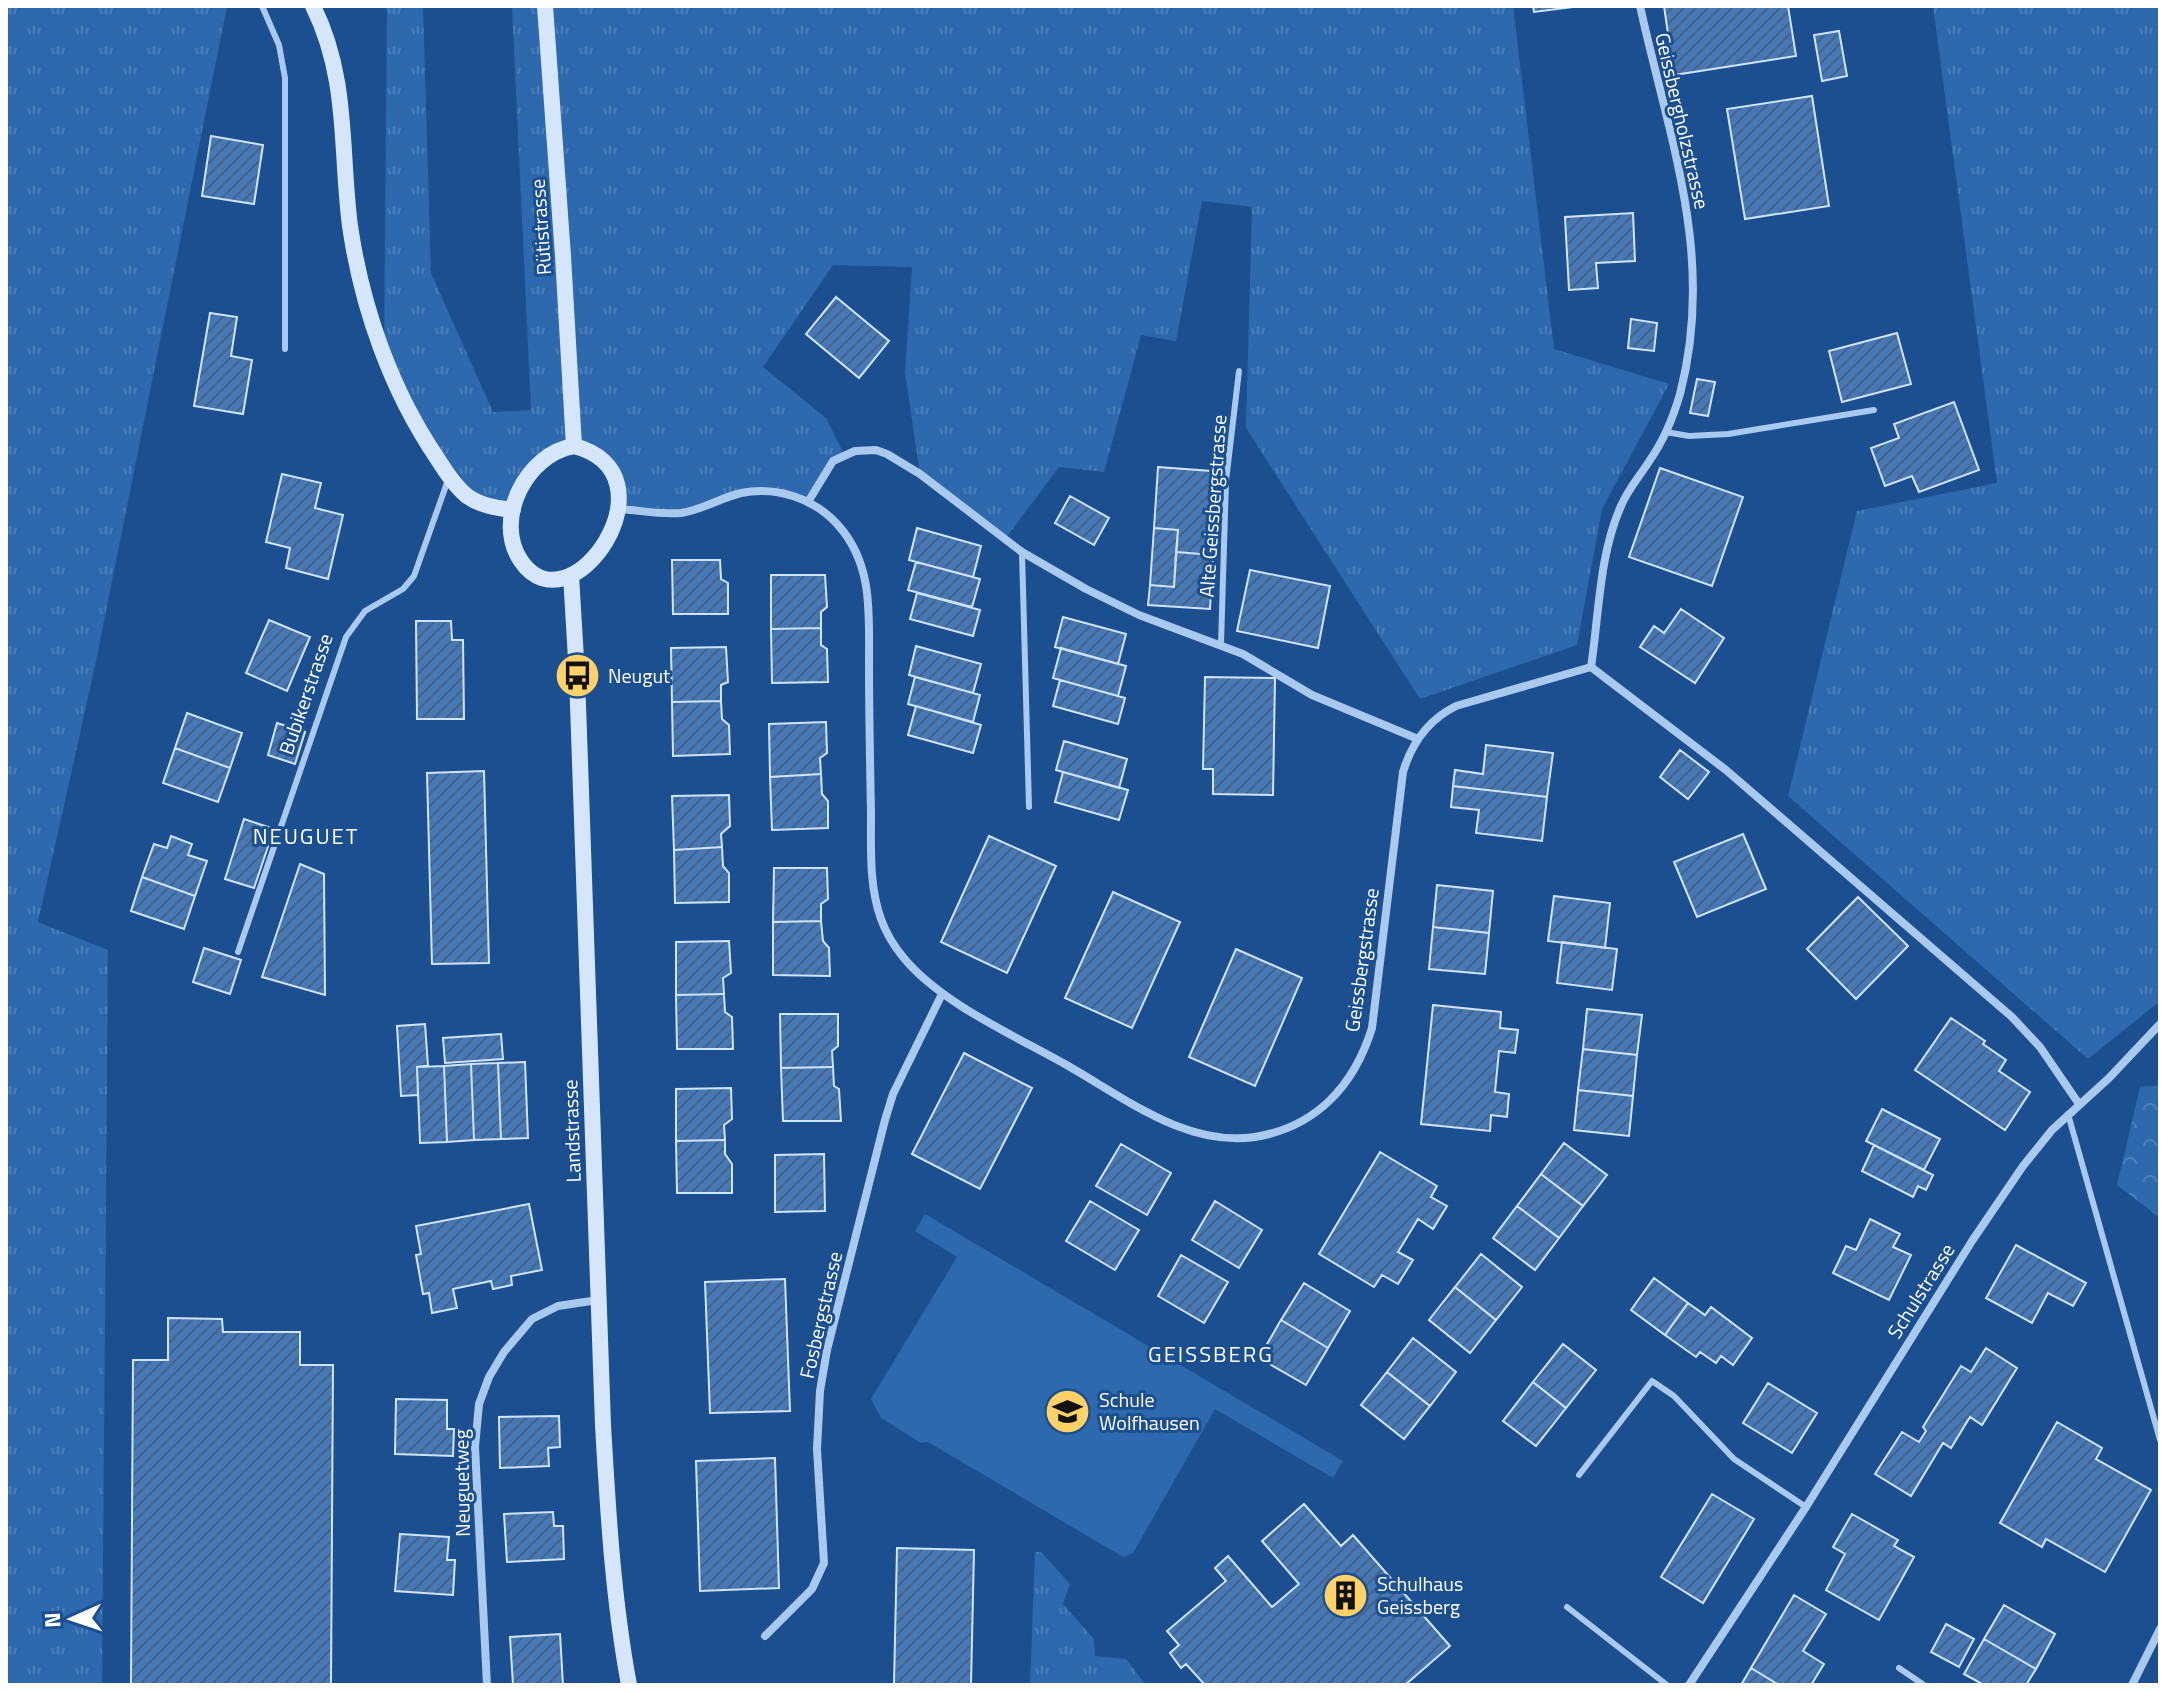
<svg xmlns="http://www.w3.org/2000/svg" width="2166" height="1691" viewBox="0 0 2166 1691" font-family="'Titillium Web',sans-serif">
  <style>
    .grass { fill: url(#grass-tufts) }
    .forest { fill: url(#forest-crowns) }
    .pitch { fill: #2e69ad }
    .building { fill: url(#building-hatch); stroke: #cfe3fa; stroke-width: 2 }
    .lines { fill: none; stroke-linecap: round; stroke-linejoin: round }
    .lane { stroke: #a9c9ee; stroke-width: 6 }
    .street { stroke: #a9c9ee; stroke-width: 8 }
    .secondary { stroke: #d6e6fa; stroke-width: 16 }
    .labels { text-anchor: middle; stroke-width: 6; stroke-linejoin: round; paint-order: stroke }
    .street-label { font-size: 20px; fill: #fff; stroke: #1b4f8f }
    .poi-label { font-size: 20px; fill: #fff; stroke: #1b4f8f; text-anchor: start }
    .neighbourhood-label { font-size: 22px; letter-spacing: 2px; fill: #fff; stroke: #1b4f8f }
  </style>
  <defs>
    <pattern id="grass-tufts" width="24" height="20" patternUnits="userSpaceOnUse" patternTransform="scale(2)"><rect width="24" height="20" fill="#2e69ad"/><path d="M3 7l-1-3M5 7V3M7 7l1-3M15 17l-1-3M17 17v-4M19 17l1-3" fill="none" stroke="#4d80b9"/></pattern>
    <pattern id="forest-crowns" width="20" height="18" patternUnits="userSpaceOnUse" patternTransform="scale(2)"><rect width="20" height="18" fill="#2e69ad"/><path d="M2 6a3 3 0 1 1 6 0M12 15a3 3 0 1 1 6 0" fill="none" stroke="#4d80b9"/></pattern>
    <pattern id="building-hatch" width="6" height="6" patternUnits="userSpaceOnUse" patternTransform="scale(2)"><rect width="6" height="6" fill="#4478b7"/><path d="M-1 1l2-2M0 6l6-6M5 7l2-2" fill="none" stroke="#486282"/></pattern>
  </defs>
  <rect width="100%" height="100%" fill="#1b4f8f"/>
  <path class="grass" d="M6 6H227L95 666 38 922 108 950 102 1685H6Z
    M387 6H423L431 273 493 412 531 410 512 6H1513L1554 349 1669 384 1602 509 1577 645 1420 699 1246 428 1252 207 1202 201 1176 341 1141 335 1104 472 1059 467 1005 539 920 474 905 373 912 267 833 265 763 367 826 418 844 454 833 461 808 502 757 491 693 510 618 509 617 491 590 450 539 460 513 510 460 489 384 355Z
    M1933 6H2160V1001L2088 1059 1788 796 1857 511 1997 483Z
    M1035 1552H1041L1070 1584 1063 1604 1094 1639 1095 1656 1126 1659 1146 1685H1030Z"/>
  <path class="forest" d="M2160 1085V1218L2117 1185 2140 1087Z"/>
  <path class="pitch" d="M925 1214 1343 1461 1333 1478 1215 1409 1133 1553 1123 1557 928 1442 921 1443 881 1418 871 1399 957 1257 915 1231Z"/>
  <path class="building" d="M1533 6H1581L1534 12Z
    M1664 6H1788L1796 56 1674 75Z
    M1839 31 1847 76 1822 81 1814 35Z
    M1812 96 1829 206 1745 219 1727 109Z
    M211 136 263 145 254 204 202 196Z
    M1633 213 1635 261 1596 263 1598 288 1569 290 1565 217Z
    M836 297 889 341 859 378 806 334Z
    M210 313 237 317 231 356 252 360 243 414 194 406Z
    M1631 319 1657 323 1654 351 1628 348Z
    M1897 333 1911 384 1842 402 1829 351Z
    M1697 379 1715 382 1708 416 1690 413Z
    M1954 402 1979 470 1919 492 1912 476 1885 486 1871 448 1899 438 1894 424Z
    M1158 467 1211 471 1209 492H1218L1213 555 1176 552 1178 530 1154 528Z
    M1660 468 1743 497 1712 586 1629 557Z
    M282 474 321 483 315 508 343 515 328 579 286 568 290 548 266 542Z
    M1070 496 1109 518 1094 545 1055 523Z
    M917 528 981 546 973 577 909 560Z
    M1154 528 1178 530 1174 587 1150 585Z
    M1176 552 1213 555 1210 609 1148 605 1150 585 1174 587Z
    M672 560H720L721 579 728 583V614H673Z
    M916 562 980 579 972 607 908 590Z
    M1250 570 1330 586 1318 648 1237 631Z
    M771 575H825L827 607 821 612V628L771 629Z
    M917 593 980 610 973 636 910 619Z
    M1681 609 1724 638 1695 683 1640 647 1654 626 1664 633Z
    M1063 617 1126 634 1118 664 1055 647Z
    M269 620 310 637 287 691 246 673Z
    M416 621H451L452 640H463L464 719H417Z
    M821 628V645L827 649 828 682 772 683 771 629Z
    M916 646 981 664 973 693 909 675Z
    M726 647 728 682 721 685V701L672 702 671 648Z
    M1061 648 1126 666 1118 696 1053 678Z
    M915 677 980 695 973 722 908 704Z
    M1205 677 1275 678 1273 795 1213 794V769H1203Z
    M1060 680 1125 698 1118 724 1053 706Z
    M721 701 722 719 729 725 730 754 673 756 672 702Z
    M916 706 981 725 973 753 908 735Z
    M187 713 242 733 230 768 175 748Z
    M826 722 827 753 820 758 821 774 770 777 769 724Z
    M277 723 305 732 295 764 268 755Z
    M1064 741 1127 759 1119 788 1056 770Z
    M1486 745 1553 753 1547 797 1453 786 1455 770 1483 774Z
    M175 748 230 768 218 802 163 783Z
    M1680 750 1709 772 1688 799 1660 777Z
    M484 771 489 963 432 964 427 773Z
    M1063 772 1128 790 1119 820 1055 802Z
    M821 774 822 794 828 801V828L772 830 770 777Z
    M1453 786 1547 797 1542 841 1476 833 1479 810 1451 807Z
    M729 795 730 826 721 834 722 847 674 850 672 796Z
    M244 819 274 829 254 888 225 879Z
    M1743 834 1766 889 1697 917 1674 862Z
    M171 836 192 844 188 855 207 861 195 896 142 877 154 844 167 848Z
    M989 836 1056 866 1007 973 941 942Z
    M722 847 723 866 729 873V902L675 903 674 850Z
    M300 864 324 874 325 995 262 977Z
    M774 868H827L828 899 821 904V921L773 922Z
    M142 877 195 896 184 929 131 911Z
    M1437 885 1493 891 1489 933 1433 927Z
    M1113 892 1180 922 1132 1028 1065 998Z
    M1554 896 1610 903 1605 948 1548 941Z
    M1858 897 1908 946 1856 999 1807 949Z
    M821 921 823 941 829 948 830 976 773 975V922Z
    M1433 927 1489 933 1485 974 1429 969Z
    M729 941 731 973 723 978 724 994 676 995V942Z
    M1562 942 1617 949 1612 990 1557 983Z
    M204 948 241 960 230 994 193 982Z
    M1236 949 1302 978 1255 1086 1189 1057Z
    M724 994 725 1012 732 1017 733 1049H677L676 995Z
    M1433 1005 1501 1012 1500 1028 1518 1030 1515 1053 1499 1051 1495 1092 1509 1094 1507 1117 1491 1115 1490 1131 1421 1124Z
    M1587 1009 1642 1015 1637 1055 1583 1049Z
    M780 1014H838V1046L832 1051 833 1067 781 1068Z
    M1951 1018 1985 1041 1983 1044 2006 1060 1999 1071 2030 1092 2005 1130 1915 1070Z
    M425 1024 428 1066 417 1067 418 1095 401 1096 397 1026Z
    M501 1034 503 1059 445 1063 443 1038Z
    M1583 1049 1637 1055 1633 1096 1578 1090Z
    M964 1053 1032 1088 980 1189 912 1154Z
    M525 1062 528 1138 501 1139 498 1063Z
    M498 1063 501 1139 474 1140 471 1064Z
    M471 1064 474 1140 447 1142 444 1066Z
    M444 1066 447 1142 420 1143 417 1067Z
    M833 1067 834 1086 839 1089 841 1121H783L781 1068Z
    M731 1088 732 1119 724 1125 725 1140 676 1141V1089Z
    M1578 1090 1633 1096 1629 1136 1574 1130Z
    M1882 1109 1940 1139 1924 1170 1866 1141Z
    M725 1140V1154L732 1164V1193H677L676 1141Z
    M1564 1143 1607 1175 1583 1206 1541 1174Z
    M1121 1144 1171 1173 1147 1215 1096 1186Z
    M1874 1145 1933 1175 1926 1190 1918 1186 1913 1197 1862 1171Z
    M1380 1152 1437 1186 1431 1197 1447 1206 1433 1229 1418 1219 1398 1252 1413 1260 1398 1284 1382 1275 1374 1287 1319 1254Z
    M824 1154 825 1211 775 1212V1155Z
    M1541 1174 1583 1206 1559 1238 1517 1206Z
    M1090 1201 1139 1230 1115 1270 1066 1241Z
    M1215 1201 1262 1230 1239 1268 1192 1240Z
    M529 1204 542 1270 511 1276 512 1285 493 1289 491 1281 453 1289 457 1308 432 1313 429 1293 423 1294 416 1255 421 1254 416 1226Z
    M1517 1206 1559 1238 1535 1270 1493 1238Z
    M1870 1219 1900 1234 1893 1247 1911 1255 1889 1300 1833 1273 1846 1246 1856 1250Z
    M2016 1245 2086 1283 2073 1306 2048 1293 2032 1323 1986 1298Z
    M1481 1254 1522 1287 1496 1320 1455 1287Z
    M1181 1255 1228 1282 1204 1323 1158 1296Z
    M1654 1278 1688 1303 1665 1335 1631 1310Z
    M785 1279 790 1411 710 1413 705 1282Z
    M1304 1283 1350 1311 1328 1348 1281 1320Z
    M1455 1287 1496 1320 1470 1353 1429 1320Z
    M1688 1303 1705 1315 1711 1307 1752 1338 1733 1365 1721 1356 1716 1363 1700 1352 1696 1357 1665 1335Z
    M168 1318 222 1319 223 1332H300V1365H333L331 1685H131L133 1360H168Z
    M1281 1320 1328 1348 1306 1385 1259 1358Z
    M1413 1338 1456 1372 1430 1406 1387 1372Z
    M1563 1344 1596 1370 1566 1408 1533 1382Z
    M1986 1348 2017 1368 1982 1425 1970 1417 1951 1448 1943 1443 1911 1496 1875 1474 1902 1432 1919 1442 1926 1431 1923 1427 1961 1366 1971 1372Z
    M1387 1372 1430 1406 1404 1439 1361 1405Z
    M1533 1382 1566 1408 1536 1446 1503 1421Z
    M1768 1383 1817 1413 1792 1453 1743 1423Z
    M396 1399 447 1400V1429H454L453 1456 395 1454Z
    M559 1416 560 1447 548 1448 549 1466 500 1468 499 1417Z
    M2057 1422 2102 1448 2096 1459 2151 1490 2105 1572 2046 1539 2042 1547 2000 1523Z
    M775 1458 779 1588 700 1591 696 1461Z
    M1712 1494 1754 1519 1703 1603 1661 1577Z
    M1304 1504 1341 1546 1353 1535 1450 1646 1405 1685H1205L1186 1664 1181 1668 1170 1653 1179 1645 1167 1631 1226 1581 1215 1568 1228 1556 1272 1607 1299 1584 1262 1541Z
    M553 1512 554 1526H563L564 1559 507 1562 504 1514Z
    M1852 1514 1898 1540 1894 1546 1914 1557 1879 1620 1826 1590 1845 1554 1833 1547Z
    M400 1534 449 1537 447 1560H455L453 1595 395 1591Z
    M897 1548 974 1550 971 1685H894Z
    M1794 1595 1826 1614 1803 1651 1824 1664 1811 1685H1779L1751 1668Z
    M2004 1605 2055 1634 2036 1669 1984 1639Z
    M1946 1624 1974 1639 1959 1667 1931 1652Z
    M560 1634 563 1685H513L510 1637Z
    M1984 1639 2036 1669 2026 1685H1984L1964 1674Z
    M1751 1668 1779 1685H1741Z"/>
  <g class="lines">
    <path class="lane" d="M262 6 279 45 285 78V349
      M1666 432 1689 436 1728 434 1874 410
      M1022 552 1029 807
      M1221 644 1226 481 1239 371
      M238 952 346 637 365 611 403 589 414 576 448 480
      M2068 1114 2160 1440
      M1579 1475 1652 1381 1674 1396 1734 1459 1806 1507
      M1567 1607 1667 1685
      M1899 1668 1924 1685"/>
    <path class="street" d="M808 502 833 461 855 451 876 450 887 454 920 474 1022 552 1086 589 1139 615 1243 654 1312 695 1418 739
      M618 509C639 510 660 515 681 513 702 510 720 498 741 493 776 486 814 498 838 525 873 564 869 613 869 662 869 712 870 763 871 813 871 848 869 886 881 919 886 933 894 946 903 957 941 1004 1018 1037 1070 1067 1126 1099 1187 1147 1255 1137 1316 1127 1354 1086 1372 1028L1403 772C1412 742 1428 720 1456 706L1591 667
      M1591 667C1599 615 1599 555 1621 506 1628 489 1640 476 1650 460 1664 440 1673 418 1680 394 1716 257 1669 138 1640 6
      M1591 667 1726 770 2012 1017 2040 1047 2079 1104
      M765 1636 812 1589 824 1563 817 1449 820 1391 827 1350 885 1120 893 1094 942 994
      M487 1685 475 1447 479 1404 489 1377 504 1352 532 1319 558 1306 598 1300
      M1689 1685 1806 1507 1972 1241 2023 1166 2052 1130 2109 1078 2160 1024
      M2132 1685 2160 1629"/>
    <path class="secondary" d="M313 6C349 79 340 148 350 226 362 308 391 390 437 458 446 472 455 486 467 496 481 506 497 508 513 510
      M545 6 563 256 574 446
      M574 446C680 473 571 634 521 561 493 520 526 454 574 446Z
      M571 575 577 676 603 1425C608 1512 613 1599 629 1685"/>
  </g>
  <defs>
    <symbol id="bus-disc" viewBox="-11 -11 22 22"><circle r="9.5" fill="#ffd166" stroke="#1b4f8f"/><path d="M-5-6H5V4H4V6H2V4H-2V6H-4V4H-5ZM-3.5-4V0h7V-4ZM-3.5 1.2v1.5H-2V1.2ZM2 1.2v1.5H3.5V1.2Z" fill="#111"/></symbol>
    <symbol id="school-disc" viewBox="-11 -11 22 22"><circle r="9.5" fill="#ffd166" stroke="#1b4f8f"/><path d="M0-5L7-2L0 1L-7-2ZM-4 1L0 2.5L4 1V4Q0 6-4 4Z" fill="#111"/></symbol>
    <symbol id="building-disc" viewBox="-11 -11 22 22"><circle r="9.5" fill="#ffd166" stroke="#1b4f8f"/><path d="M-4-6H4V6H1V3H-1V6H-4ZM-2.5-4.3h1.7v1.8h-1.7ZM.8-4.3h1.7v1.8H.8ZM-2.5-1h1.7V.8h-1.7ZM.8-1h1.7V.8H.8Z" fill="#111"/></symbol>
  </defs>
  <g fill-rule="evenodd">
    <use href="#bus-disc" x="552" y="650" width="51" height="51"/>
    <use href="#school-disc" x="1042" y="1386" width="51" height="51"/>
    <use href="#building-disc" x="1320" y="1570" width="51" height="51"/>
  </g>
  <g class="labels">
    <g class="street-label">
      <text transform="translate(1682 121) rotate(77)" y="7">Geissbergholzstrasse</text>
      <text transform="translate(541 227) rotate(-94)" y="7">Rütistrasse</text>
      <text transform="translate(1213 506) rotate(-86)" y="7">Alte Geissbergstrasse</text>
      <text transform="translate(306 694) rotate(-71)" y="7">Bubikerstrasse</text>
      <text transform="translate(1362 960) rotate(-82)" y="7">Geissbergstrasse</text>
      <text transform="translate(572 1131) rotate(-92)" y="7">Landstrasse</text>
      <text transform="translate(1921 1291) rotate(-58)" y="7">Schulstrasse</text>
      <text transform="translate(821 1315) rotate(-77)" y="7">Fosbergstrasse</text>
      <text transform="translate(462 1483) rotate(-91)" y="7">Neuguetweg</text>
    </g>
    <g class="poi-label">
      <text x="608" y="683">Neugut</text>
      <text x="1099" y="1407">Schule<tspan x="1099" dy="23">Wolfhausen</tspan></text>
      <text x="1377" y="1591">Schulhaus<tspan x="1377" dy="23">Geissberg</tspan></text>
    </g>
    <g class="neighbourhood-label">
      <text x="306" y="844">NEUGUET</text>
      <text x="1211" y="1362">GEISSBERG</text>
    </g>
  </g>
  <rect width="2166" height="1691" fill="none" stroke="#ffffff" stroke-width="16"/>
  <g transform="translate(72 1619) rotate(267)" stroke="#1b4f8f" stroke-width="6" paint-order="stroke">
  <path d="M0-6L14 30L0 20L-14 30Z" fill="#ffffff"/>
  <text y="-12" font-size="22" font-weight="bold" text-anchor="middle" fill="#ffffff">N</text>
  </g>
</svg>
